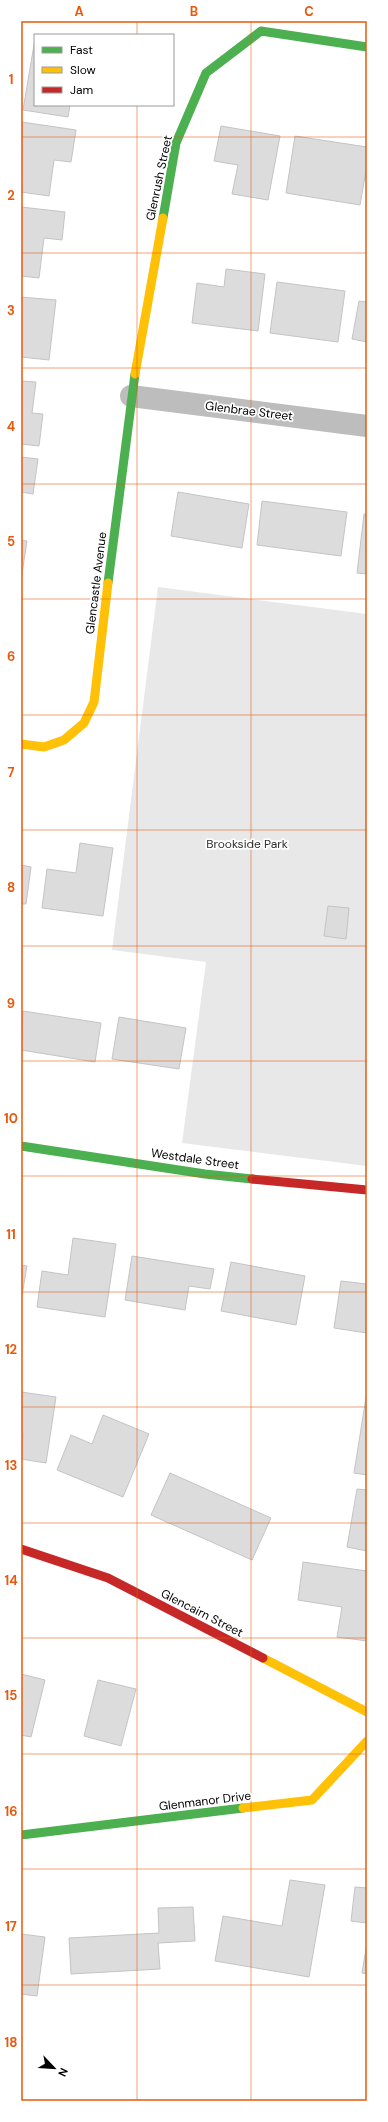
<svg xmlns="http://www.w3.org/2000/svg" width="388" height="2122" viewBox="0 0 388 2122" font-family="'DM Sans',sans-serif">
  <style>
    .green { fill: #e8e8e8 }
    .building { fill: #dcdcdc; stroke: #c4c4c4 }
    .lines { fill: none; stroke-linecap: round; stroke-linejoin: round }
    .street { stroke: #bdbdbd; stroke-width: 22 }
    .fast { stroke: #4caf50; stroke-width: 9 }
    .slow { stroke: #ffc107; stroke-width: 9 }
    .jam { stroke: #c62828; stroke-width: 9 }
    .grid { fill: none; stroke: #e8590c; stroke-width: 1; stroke-opacity: 0.55 }
    .labels { text-anchor: middle; stroke-width: 3.5; stroke-linejoin: round; paint-order: stroke }
    .street-label { font-size: 12px; fill: #000; stroke: #fff }
    .park-label { font-size: 12px; fill: #2d2d2d; stroke: #fff }
    .neatline { fill: none; stroke: #e8590c; stroke-width: 1.5 }
    .grid-label { font-size: 13px; text-anchor: middle; font-weight: bold; fill: #e8590c }
  </style>
  <rect width="100%" height="100%" fill="#fff"/>
  <path class="green" d="M158 587 367 614V1166L182 1143 206 962 112 950Z"/>
  <path class="building" d="M35 39V105H70L68 117 23 110Z
    M22 122 76 130 71 162 54 160 49 196 21 192Z
    M221 126 280 136 268 200 232 194 238 165 214 161Z
    M295 136 367 147V165L360 205 286 193Z
    M21 207 65 212 62 240 44 238 39 278 21 276Z
    M226 269 265 274 258 331 192 323 197 283 224 287Z
    M277 282 345 291 338 342 270 333Z
    M21 297 56 300 49 360 21 357Z
    M359 301 367 302V342L352 339Z
    M21 381 36 382 32 413 43 414 39 446 21 444Z
    M21 457 38 459 33 494 21 492Z
    M178 492 249 504 242 548 171 536Z
    M262 501 347 512 341 556 257 545Z
    M364 514H367V574L357 573Z
    M21 540 27 541 21 580Z
    M80 843 113 848 103 916 42 908 47 869 76 873Z
    M21 865 31 867 26 904H21Z
    M328 906 349 908 346 939 324 936Z
    M23 1011 101 1023 95 1062 21 1050Z
    M119 1017 186 1028 179 1069 112 1059Z
    M73 1238 116 1244 105 1317 37 1307 42 1271 68 1275Z
    M132 1256 214 1269 210 1289 189 1286 185 1310 125 1300Z
    M231 1262 305 1276 296 1325 221 1311Z
    M21 1265 27 1266 21 1301Z
    M341 1281 367 1284V1333L334 1328Z
    M367 1391V1475L354 1473Z
    M21 1392 56 1397 46 1463 21 1459 23 1433H21Z
    M103 1415 149 1434 123 1497 57 1470 71 1435 92 1444Z
    M170 1473 271 1518 252 1560 151 1515Z
    M357 1489 367 1490V1551L347 1547Z
    M303 1562 367 1571V1641L337 1637 342 1607 298 1600Z
    M21 1674 45 1680 31 1737 21 1735Z
    M98 1680 136 1689 121 1746 84 1736Z
    M290 1880 325 1885 309 1977 215 1961 223 1916 282 1926Z
    M355 1887 367 1888V1923L351 1921Z
    M193 1907 195 1941 158 1943 160 1969 71 1974 69 1938 159 1933 158 1908Z
    M21 1934 45 1937 37 1996 21 1994Z
    M367 1943V1974L362 1973Z"/>
  <g class="lines">
    <path class="street" d="M131 396 367 426"/>
    <path class="fast" d="M163 218 176 143 206 73 261 31 367 47
      M108 583 135 374
      M21 1146 205 1174 252 1179
      M21 1835 243 1808"/>
    <path class="slow" d="M135 374 163 218
      M21 744 44 747 64 740 84 723 94 702 108 583
      M263 1658 367 1712
      M243 1808 312 1800 367 1741"/>
    <path class="jam" d="M252 1179 367 1190
      M21 1549 108 1578 263 1658"/>
  </g>
  <path class="grid" d="M137 21V35M251 21V2101M137 105V2101M21 137H367M21 253H367M21 368H367M21 484H367M21 599H367M21 715H367M21 830H367M21 946H367M21 1061H367M21 1176H367M21 1292H367M21 1407H367M21 1523H367M21 1638H367M21 1754H367M21 1869H367M21 1985H367"/>
  <g class="labels">
    <g class="street-label">
      <text transform="translate(159 178) rotate(-78)" y="4">Glenrush Street</text>
      <text transform="translate(249 411) rotate(7)" y="4">Glenbrae Street</text>
      <text transform="translate(96 583) rotate(-83)" y="4">Glencastle Avenue</text>
      <text transform="translate(195 1159) rotate(8)" y="4">Westdale Street</text>
      <text transform="translate(202 1613) rotate(27)" y="4">Glencairn Street</text>
      <text transform="translate(205 1801) rotate(-7)" y="4">Glenmanor Drive</text>
    </g>
    <g class="park-label">
      <text x="247" y="848">Brookside Park</text>
    </g>
  </g>
  <rect width="388" height="2122" fill="none" stroke="#ffffff" stroke-width="44"/>
  <rect x="34" y="34" width="140" height="72" fill="#ffffff" stroke="#999999"/>
  <rect x="42" y="47" width="20" height="6" fill="#4caf50" stroke="#999999"/>
  <text x="70" y="54" font-size="12" fill="#000000">Fast</text>
  <rect x="42" y="67" width="20" height="6" fill="#ffc107" stroke="#999999"/>
  <text x="70" y="74" font-size="12" fill="#000000">Slow</text>
  <rect x="42" y="87" width="20" height="6" fill="#c62828" stroke="#999999"/>
  <text x="70" y="94" font-size="12" fill="#000000">Jam</text>
  <g transform="translate(54 2068) rotate(115)" stroke="#ffffff" stroke-width="3" paint-order="stroke">
  <path d="M0-3L7 15L0 10L-7 15Z" fill="#000000"/>
  <text y="-6" font-size="11" font-weight="bold" text-anchor="middle" fill="#000000">N</text>
  </g>
  <rect x="22" y="22" width="344" height="2078" class="neatline"/>
  <g class="grid-label">
    <text x="79" y="16">A</text>
    <text x="194" y="16">B</text>
    <text x="309" y="16">C</text>
    <text x="11" y="84">1</text>
    <text x="11" y="200">2</text>
    <text x="11" y="315">3</text>
    <text x="11" y="431">4</text>
    <text x="11" y="546">5</text>
    <text x="11" y="661">6</text>
    <text x="11" y="777">7</text>
    <text x="11" y="892">8</text>
    <text x="11" y="1008">9</text>
    <text x="11" y="1123">10</text>
    <text x="11" y="1239">11</text>
    <text x="11" y="1354">12</text>
    <text x="11" y="1470">13</text>
    <text x="11" y="1585">14</text>
    <text x="11" y="1700">15</text>
    <text x="11" y="1816">16</text>
    <text x="11" y="1931">17</text>
    <text x="11" y="2047">18</text>
  </g>
</svg>
